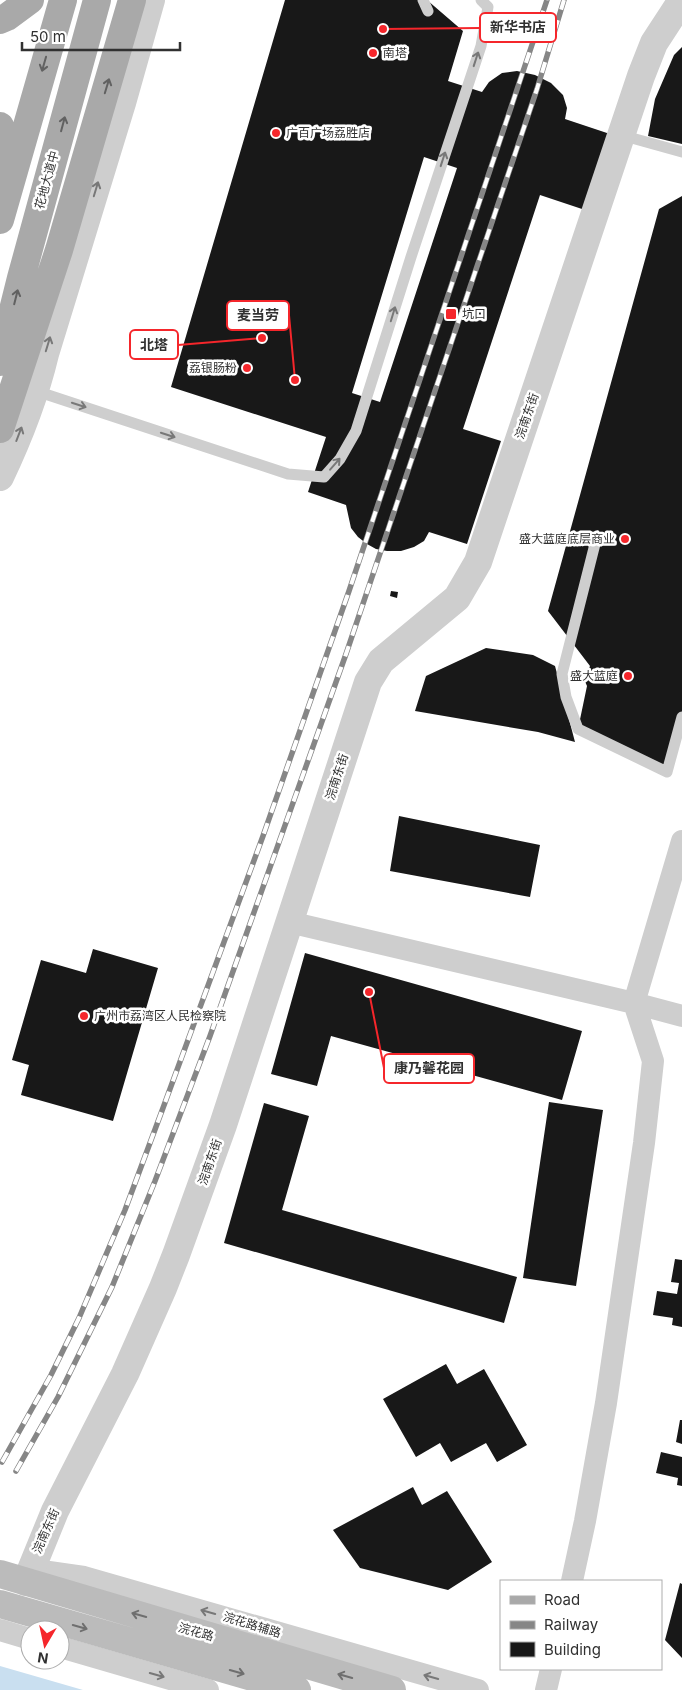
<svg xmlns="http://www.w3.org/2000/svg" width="682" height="1690" viewBox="0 0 682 1690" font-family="Inter,'Noto Sans SC',sans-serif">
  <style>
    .water { fill: #c9dff0 }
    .building { fill: #181818; fill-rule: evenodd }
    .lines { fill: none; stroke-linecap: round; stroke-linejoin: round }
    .service { stroke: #cecece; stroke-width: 11 }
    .minor { stroke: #cecece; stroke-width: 22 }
    .tertiary { stroke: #cecece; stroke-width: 28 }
    .secondary { stroke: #bbb; stroke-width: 28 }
    .primary { stroke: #a9a9a9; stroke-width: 28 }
    .rail-casing { stroke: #868686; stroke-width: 5.5 }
    .rail { stroke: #fff; stroke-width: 4; stroke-dasharray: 11; stroke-linecap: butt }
    .oneway { stroke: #787878 }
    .oneway2 { stroke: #616161 }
    .oneway3 { stroke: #6f6f6f }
    .poi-dot { fill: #f5262b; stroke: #fff; stroke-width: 2 }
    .labels { text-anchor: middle; stroke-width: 5; stroke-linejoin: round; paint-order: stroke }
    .poi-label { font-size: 12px; fill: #313131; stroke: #fff; text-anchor: start }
    .street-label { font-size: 12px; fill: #313131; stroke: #fff }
    .leader { fill: none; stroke: #f5262b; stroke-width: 2 }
    .callout-dot { fill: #f5262b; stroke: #fff; stroke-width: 2 }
    .callout { fill: #fff; stroke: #f5262b; stroke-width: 2 }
    .callout-label { font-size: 14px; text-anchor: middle; font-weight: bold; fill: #313131 }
  </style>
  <rect width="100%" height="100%" fill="#fff"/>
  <path class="water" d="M0 1666 83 1690H0Z"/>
  <path class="building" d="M285 0H427L463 31 448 81 482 92 489 82 502 73 517 71 535 75 551 83 563 95 567 108 565 119 610 134 585 210 540 195 463 429 501 441 467 544 429 532 424 541 414 547 401 551H387L376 549 367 544 358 537 351 528 346 505 308 492 326 437 171 387ZM424 157 457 168 380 402 352 393Z
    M682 47V144L648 136 655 99 674 55Z
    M682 196V717L667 772 578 729 587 686 584 679 590 666 548 611 659 209Z
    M391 591 398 592 397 598 390 596Z
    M486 648 533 655 555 666 575 742 538 732 415 711 426 676Z
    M399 816 540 845 530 897 390 871Z
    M93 949 158 968 113 1121 21 1095 29 1065 12 1060 41 960 86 973Z
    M305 953 582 1031 562 1100 331 1036 317 1086 271 1074Z
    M549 1102 603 1110 576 1286 523 1278Z
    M264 1103 309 1116 282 1210 517 1277 504 1323 224 1243Z
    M675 1259 682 1260V1327L672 1325 673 1318 653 1315 657 1291 677 1294 679 1283 671 1282Z
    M446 1364 457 1384 484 1369 527 1445 497 1462 486 1443 451 1462 440 1443 416 1457 383 1399Z
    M680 1420H682V1444L676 1442Z
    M661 1452 682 1457V1486L677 1485 678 1478 656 1473Z
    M413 1487 422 1505 447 1491 492 1562 448 1590 360 1568 333 1530Z
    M680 1583 682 1584V1658L665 1640Z"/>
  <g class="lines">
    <path class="service" d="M423 0 428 11
      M621 135 682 152
      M36 391 288 474 324 477 340 459 356 431 411 257 481 46 488 7 481 0
      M596 540 562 674 566 697 578 729 667 772 682 717"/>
    <path class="minor" d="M289 922 634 1003 682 1016
      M572 1581 585 1521 606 1403 644 1143 653 1061 634 1003 682 841
      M26 1582 49 1572 84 1577 478 1690
      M0 1630 30 1639
      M60 1647 208 1690
      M546 1690 551 1669"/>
    <path class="tertiary" d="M0 477C19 437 35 396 45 354L122 103 151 0
      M26 1582 55 1511 125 1374 163 1288 176 1255 223 1125 368 682 381 661 457 598 478 562 641 76 654 43 682 0"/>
    <path class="secondary" d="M0 1574 392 1690
      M0 1604 297 1690"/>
    <path class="primary" d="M0 20 7 17 30 0
      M0 126 5 152 4 177
      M0 220 63 0
      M0 362 21 278 97 0
      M0 429 59 250 132 0"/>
    <defs>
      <path id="rail" d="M2 1462 51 1375 79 1318 125 1210 163 1108 263 836 349 591 547 0
        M16 1471 58 1397 112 1287 155 1181 210 1036 346 654 537 89 564 0"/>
    </defs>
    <use href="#rail" class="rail-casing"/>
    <use href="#rail" class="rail"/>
  </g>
  <defs><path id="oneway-shaft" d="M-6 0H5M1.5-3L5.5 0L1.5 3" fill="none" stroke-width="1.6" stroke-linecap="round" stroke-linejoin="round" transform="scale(1.25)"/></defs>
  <g class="oneway">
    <use href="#oneway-shaft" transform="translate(476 59) rotate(-72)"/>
    <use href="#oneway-shaft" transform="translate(443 159) rotate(-72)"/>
    <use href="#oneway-shaft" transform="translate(96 189) rotate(-73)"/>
    <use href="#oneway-shaft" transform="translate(393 314) rotate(-73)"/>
    <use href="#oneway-shaft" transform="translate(48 344) rotate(-73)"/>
    <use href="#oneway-shaft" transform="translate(79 405) rotate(18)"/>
    <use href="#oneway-shaft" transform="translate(19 434) rotate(-69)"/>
    <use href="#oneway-shaft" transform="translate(168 435) rotate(18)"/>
    <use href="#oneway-shaft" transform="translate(335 464) rotate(-49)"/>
    <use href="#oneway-shaft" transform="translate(208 1612) rotate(-164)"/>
    <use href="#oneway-shaft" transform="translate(157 1675) rotate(16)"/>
    <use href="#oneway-shaft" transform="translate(431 1677) rotate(-164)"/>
  </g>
  <g class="oneway2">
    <use href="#oneway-shaft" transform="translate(44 64) rotate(106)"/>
    <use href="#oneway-shaft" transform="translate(107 86) rotate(-73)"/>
    <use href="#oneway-shaft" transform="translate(63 124) rotate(-75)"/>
    <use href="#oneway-shaft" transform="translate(16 297) rotate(-76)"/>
  </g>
  <g class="oneway3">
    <use href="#oneway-shaft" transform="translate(139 1615) rotate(-164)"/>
    <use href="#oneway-shaft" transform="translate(80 1627) rotate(16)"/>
    <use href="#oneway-shaft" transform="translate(237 1672) rotate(16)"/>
    <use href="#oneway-shaft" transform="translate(345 1676) rotate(-164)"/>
  </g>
  <g class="poi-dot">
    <circle cx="373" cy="53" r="5"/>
    <circle cx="276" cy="133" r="5"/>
    <rect x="445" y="308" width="12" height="12" rx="2.5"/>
    <circle cx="247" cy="368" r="5"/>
    <circle cx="625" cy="539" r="5"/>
    <circle cx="628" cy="676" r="5"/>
    <circle cx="84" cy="1016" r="5"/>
  </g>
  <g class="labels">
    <g class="poi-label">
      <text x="383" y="57">南塔</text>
      <text x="286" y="137">广百广场荔胜店</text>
      <text x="462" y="318">坑口</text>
      <text x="237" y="372" text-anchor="end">荔银肠粉</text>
      <text x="615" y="543" text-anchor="end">盛大蓝庭底层商业</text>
      <text x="618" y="680" text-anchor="end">盛大蓝庭</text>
      <text x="94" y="1020">广州市荔湾区人民检察院</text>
    </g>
    <g class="street-label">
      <text transform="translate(47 180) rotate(-75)" y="4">花地大道中</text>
      <text transform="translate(527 416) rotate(-71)" y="4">浣南东街</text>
      <text transform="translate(337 777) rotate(-72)" y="4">浣南东街</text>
      <text transform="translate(210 1162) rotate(-71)" y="4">浣南东街</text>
      <text transform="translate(46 1531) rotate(-66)" y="4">浣南东街</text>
      <text transform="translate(252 1625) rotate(17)" y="4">浣花路辅路</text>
      <text transform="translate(196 1632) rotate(16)" y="4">浣花路</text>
    </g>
  </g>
  <path class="leader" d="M383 29L480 28M295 380L289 315M262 338L178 345M369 992L384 1068"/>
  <g class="callout-dot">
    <circle cx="383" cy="29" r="5"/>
    <circle cx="295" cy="380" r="5"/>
    <circle cx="262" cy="338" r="5"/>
    <circle cx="369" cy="992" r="5"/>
  </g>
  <g class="callout">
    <rect x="480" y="13" width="76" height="29" rx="5"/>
    <rect x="227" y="301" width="62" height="29" rx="5"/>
    <rect x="130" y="330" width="48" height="29" rx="5"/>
    <rect x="384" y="1054" width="90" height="29" rx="5"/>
  </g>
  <g class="callout-label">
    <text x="518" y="32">新华书店</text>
    <text x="258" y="320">麦当劳</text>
    <text x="154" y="350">北塔</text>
    <text x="429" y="1073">康乃馨花园</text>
  </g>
  <rect x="500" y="1580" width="162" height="90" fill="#ffffff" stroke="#adadad"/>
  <rect x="510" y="1596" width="25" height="8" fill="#a9a9a9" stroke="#adadad"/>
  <text x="544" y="1605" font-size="15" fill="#313131">Road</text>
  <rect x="510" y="1621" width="25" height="8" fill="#868686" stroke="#adadad"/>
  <text x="544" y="1630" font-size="15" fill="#313131">Railway</text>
  <rect x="510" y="1642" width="25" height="15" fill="#181818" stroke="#adadad"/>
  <text x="544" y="1655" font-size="15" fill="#313131">Building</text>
  <g transform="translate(45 1645) rotate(189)"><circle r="24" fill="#ffffff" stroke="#adadad"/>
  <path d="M0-4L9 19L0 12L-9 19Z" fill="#f5262b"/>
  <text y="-8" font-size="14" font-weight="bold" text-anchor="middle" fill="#313131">N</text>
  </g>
  <path d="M22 42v8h158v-8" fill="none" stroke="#313131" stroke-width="2.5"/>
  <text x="30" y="42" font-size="15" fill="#313131" stroke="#ffffff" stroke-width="4" paint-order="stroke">50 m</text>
</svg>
